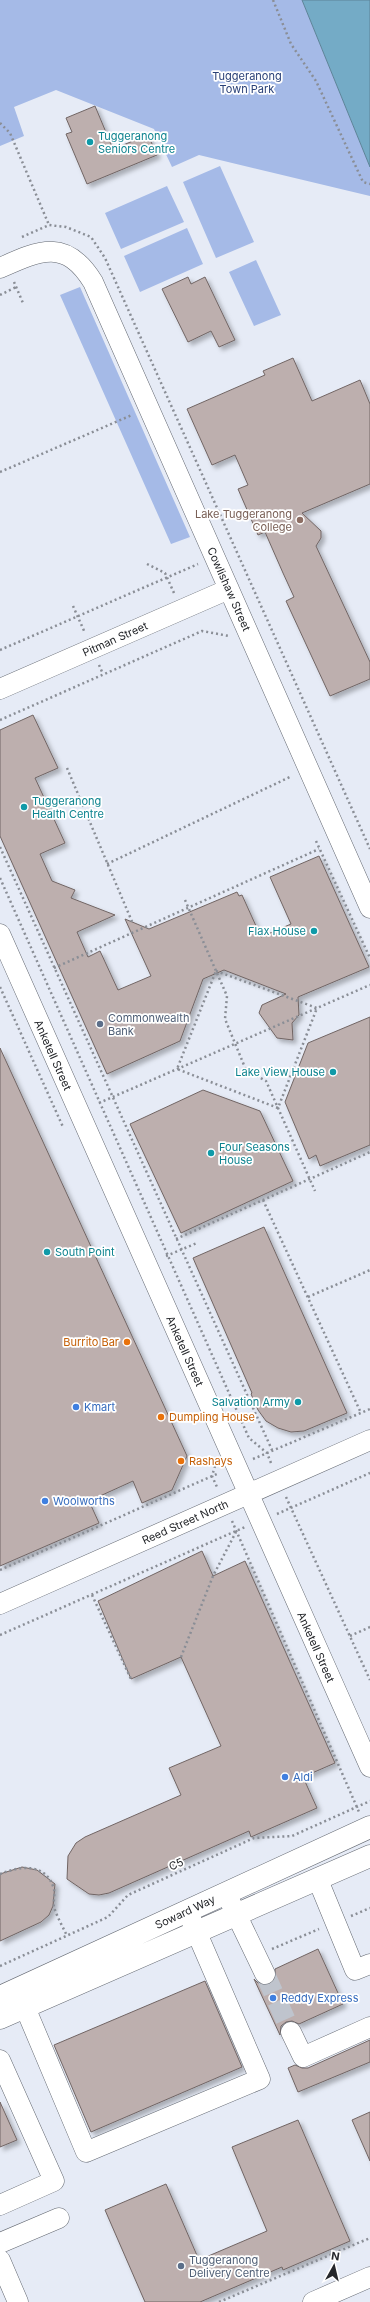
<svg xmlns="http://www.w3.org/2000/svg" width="370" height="2302" viewBox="0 0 370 2302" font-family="Inter,sans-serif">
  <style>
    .green { fill: #a5bae7 }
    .water { fill: #74abc6; stroke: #5c8398 }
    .building { fill: #bdafae; stroke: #716564; filter: url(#shadow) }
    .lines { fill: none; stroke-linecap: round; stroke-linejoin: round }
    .minor-tunnel { stroke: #bfc4cd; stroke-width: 20; stroke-dasharray: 20 10; stroke-linecap: butt }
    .minor-casing { stroke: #646972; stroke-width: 21 }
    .major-casing { stroke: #646972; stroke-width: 23 }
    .path { stroke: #8a8e96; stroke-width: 2.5; stroke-dasharray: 2 3; stroke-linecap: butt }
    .minor { stroke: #fff; stroke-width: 20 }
    .major { stroke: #fff; stroke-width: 22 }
    .culture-dot { fill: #0f9aa8; stroke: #fff; stroke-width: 1.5 }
    .education-dot { fill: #8d6e63; stroke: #fff; stroke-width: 1.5 }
    .service-dot { fill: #5c6f8a; stroke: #fff; stroke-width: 1.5 }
    .food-dot { fill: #e8710a; stroke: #fff; stroke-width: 1.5 }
    .shop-dot { fill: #3f7fe0; stroke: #fff; stroke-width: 1.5 }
    .labels { text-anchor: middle; stroke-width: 3.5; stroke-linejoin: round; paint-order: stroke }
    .park-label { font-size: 11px; fill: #294077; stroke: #fff }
    .culture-label { font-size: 11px; fill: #0d838f; stroke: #fff; text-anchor: start }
    .education-label { font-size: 11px; fill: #785e54; stroke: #fff; text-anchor: end }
    .street-label { font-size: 11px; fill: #25272b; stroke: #fff }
    .service-label { font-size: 11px; fill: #4e5e75; stroke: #fff; text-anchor: start }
    .food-label { font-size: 11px; fill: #c56008; stroke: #fff; text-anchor: start }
    .shop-label { font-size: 11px; fill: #366cbe; stroke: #fff; text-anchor: start }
  </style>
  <defs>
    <filter id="shadow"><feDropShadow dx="3.5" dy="3.5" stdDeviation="2" flood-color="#0004"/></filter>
  </defs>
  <rect width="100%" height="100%" fill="#e6ebf6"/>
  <path class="green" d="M0 0H302L370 167V196L199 155 172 167 154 129 56 90 14 107 24 136 0 146Z
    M220 166 254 242 216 258 183 182Z
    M167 186 184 222 121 249 105 213Z
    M187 228 203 264 140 292 124 256Z
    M256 260 281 315 254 326 229 272Z
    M80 287 190 537 171 544 60 295Z"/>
  <path class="water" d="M302 0H370V167Z"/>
  <path class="building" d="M95 106 113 149 148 135 157 155 87 184 66 134 72 132 66 118Z
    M188 277 191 284 205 277 235 340 219 347 211 331 188 342 162 289Z
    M293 358 312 401 360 380 370 404V484L302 513 321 531V538L316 546 370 662V679L330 696 286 601 294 597 283 573 265 532 258 535 238 489 248 485 235 455 212 465 187 409 265 375 263 371Z
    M33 715 58 768 35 778 65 843 40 854 52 881 75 890 71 898 115 915 77 932 88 957 100 951 118 990 151 976 125 919 149 929 237 892 239 896 242 895 261 937 291 924 270 877 319 856 369 967 298 997 299 1015 292 1023 293 1040 277 1038 259 1013 262 1005 286 994 224 970 203 979 180 1041 107 1074 0 836V730Z
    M370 1017V1145L320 1166 316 1155 309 1159 285 1102 308 1043Z
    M0 1048 187 1456 172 1490 142 1503 133 1481 89 1501 99 1523 0 1566Z
    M203 1090 260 1111 293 1181 181 1233 130 1124Z
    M264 1227 347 1413 304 1431 291 1432 278 1428 266 1421 258 1410 251 1394 252 1393 193 1258Z
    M202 1551 213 1576 245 1561 335 1763 303 1777 317 1808 251 1837 249 1831 109 1893 99 1895 89 1894 67 1879 68 1856 76 1843 85 1837 181 1795 169 1768 221 1746 181 1657 131 1679 98 1601Z
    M22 1867 37 1870 55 1884 53 1906 49 1915 41 1922 0 1941V1874Z
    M318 1949 343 2004 299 2024 292 2021 286 2022 281 2026 280 2035 254 1979 259 1984H270L275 1980V1969Z
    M205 1981 242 2067 91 2132 54 2045Z
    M370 2040V2062L298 2092 288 2068 295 2065 302 2068H308Z
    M0 2102 17 2140 0 2147Z
    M370 2112V2161L352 2120Z
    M298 2120 350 2241 283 2270 282 2267 200 2302H145L105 2210 166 2184 199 2260 267 2231 232 2147Z"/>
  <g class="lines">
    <path class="minor-tunnel" d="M265 1974 291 2032"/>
    <defs>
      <path id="minor" d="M0 268C40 250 66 238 93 282L370 908
        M0 689 229 589
        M0 934 370 1767
        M0 1604 370 1440
        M318 1880 355 1970 370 1964
        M226 1893 265 1974
        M19 1993 86 2152 260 2079 190 1917
        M291 2032 303 2057 370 2027
        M0 2060 54 2181 0 2205
        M0 2243 59 2218
        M0 2260 18 2302
        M313 2302 370 2277"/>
      <path id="major" d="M0 1997 370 1827
        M0 2018 370 1856"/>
    </defs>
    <use href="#minor" class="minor-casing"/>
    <use href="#major" class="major-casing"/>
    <path class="path" d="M273 0 291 44 316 81 363 182 370 184
      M0 123 10 133 49 225
      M22 237 49 225 66 227 91 237 105 258 370 849
      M14 282 23 303
      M0 295 16 287
      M0 472 132 415
      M147 564 165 573 174 593
      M73 606 85 633
      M0 650 198 564
      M99 665 103 674
      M0 720 202 631 229 636
      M67 768 133 924
      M316 841 370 958
      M0 847 272 1450
      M107 864 292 776
      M0 878 249 1438 267 1453 271 1463
      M185 900 227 996 225 1019 246 1070 266 1081 315 1191
      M54 968 319 849
      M216 971 317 1008 278 1108 177 1069Z
      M0 987 63 1127
      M99 1103 370 985
      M263 1200 361 1413
      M176 1239 370 1152
      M166 1256 197 1243
      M308 1297 370 1270
      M253 1459 370 1409
      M215 1466 212 1476 217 1487
      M286 1497 370 1680
      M277 1514 370 1473
      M232 1521 359 1812
      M0 1570 219 1473
      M92 1595 131 1679
      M0 1635 245 1527
      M350 1636 370 1627
      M181 1657 213 1576 236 1532
      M0 1874C20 1866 46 1862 54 1889 55 1895 53 1902 54 1907 57 1917 63 1927 67 1936
      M351 1916 370 1908
      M272 1949 319 1929
      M0 1966 108 1917 128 1895 254 1838 292 1836 370 1801
      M219 2302 370 2238"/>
    <use href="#minor" class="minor"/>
    <use href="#major" class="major"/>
  </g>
  <g class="culture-dot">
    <circle cx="90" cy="142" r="4"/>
    <circle cx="24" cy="807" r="4"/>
    <circle cx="314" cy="931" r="4"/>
    <circle cx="333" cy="1072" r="4"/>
    <circle cx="211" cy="1153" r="4"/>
    <circle cx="47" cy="1252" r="4"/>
    <circle cx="298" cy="1402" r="4"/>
  </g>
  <circle class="education-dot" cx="300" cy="520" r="4"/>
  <g class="service-dot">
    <circle cx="100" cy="1024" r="4"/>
    <circle cx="181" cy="2266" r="4"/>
  </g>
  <g class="food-dot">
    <circle cx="127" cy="1342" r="4"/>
    <circle cx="161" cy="1417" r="4"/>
    <circle cx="181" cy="1461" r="4"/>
  </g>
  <g class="shop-dot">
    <circle cx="76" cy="1407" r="4"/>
    <circle cx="45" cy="1501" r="4"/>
    <circle cx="285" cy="1777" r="4"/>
    <circle cx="273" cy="1998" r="4"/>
  </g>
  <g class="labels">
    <g class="park-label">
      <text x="247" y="80">Tuggeranong<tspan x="247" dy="13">Town Park</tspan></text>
    </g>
    <g class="culture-label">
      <text x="98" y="140">Tuggeranong<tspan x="98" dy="13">Seniors Centre</tspan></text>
      <text x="32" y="805">Tuggeranong<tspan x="32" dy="13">Health Centre</tspan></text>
      <text x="306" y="935" text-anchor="end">Flax House</text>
      <text x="325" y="1076" text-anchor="end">Lake View House</text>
      <text x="219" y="1151">Four Seasons<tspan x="219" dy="13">House</tspan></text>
      <text x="55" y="1256">South Point</text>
      <text x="290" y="1406" text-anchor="end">Salvation Army</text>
    </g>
    <g class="education-label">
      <text x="292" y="518">Lake Tuggeranong<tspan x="292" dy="13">College</tspan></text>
    </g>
    <g class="street-label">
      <text transform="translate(229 589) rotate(66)" y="4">Cowlishaw Street</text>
      <text transform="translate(115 639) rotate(-24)" y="4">Pitman Street</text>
      <text transform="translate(53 1055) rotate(66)" y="4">Anketell Street</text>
      <text transform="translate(185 1351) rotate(66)" y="4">Anketell Street</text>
      <text transform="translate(185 1522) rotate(-24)" y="4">Reed Street North</text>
      <text transform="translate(316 1647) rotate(66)" y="4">Anketell Street</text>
      <text transform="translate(176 1864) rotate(-24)" y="4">C5</text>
      <text transform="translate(185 1912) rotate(-25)" y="4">Soward Way</text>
    </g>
    <g class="service-label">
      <text x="108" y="1022">Commonwealth<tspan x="108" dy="13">Bank</tspan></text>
      <text x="189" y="2264">Tuggeranong<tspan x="189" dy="13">Delivery Centre</tspan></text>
    </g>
    <g class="food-label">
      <text x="119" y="1346" text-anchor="end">Burrito Bar</text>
      <text x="169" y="1421">Dumpling House</text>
      <text x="189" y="1465">Rashays</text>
    </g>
    <g class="shop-label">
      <text x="84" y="1411">Kmart</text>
      <text x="53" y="1505">Woolworths</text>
      <text x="293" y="1781">Aldi</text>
      <text x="281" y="2002">Reddy Express</text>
    </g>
  </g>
  <g transform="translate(334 2266) rotate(8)" stroke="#ffffff" stroke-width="3" paint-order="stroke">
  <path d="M0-3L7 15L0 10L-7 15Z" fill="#25272b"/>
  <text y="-6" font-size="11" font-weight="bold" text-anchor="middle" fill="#25272b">N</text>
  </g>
</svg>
